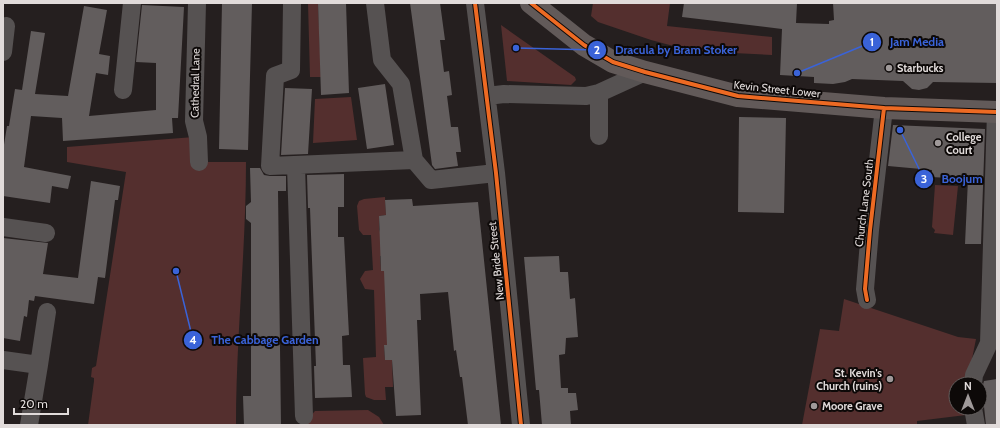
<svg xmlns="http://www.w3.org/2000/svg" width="1000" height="428" viewBox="0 0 1000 428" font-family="Cabin,sans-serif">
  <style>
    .green { fill: #542f2e }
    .building { fill: #625d5d }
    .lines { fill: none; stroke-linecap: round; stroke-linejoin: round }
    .minor { stroke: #565252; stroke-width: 18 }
    .major { stroke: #625a59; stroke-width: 22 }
    .cycleway-casing { stroke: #0d0908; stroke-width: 6 }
    .cycleway { stroke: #ed6a23; stroke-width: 4 }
    .poi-dot { fill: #9f9999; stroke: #0d0908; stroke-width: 1.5 }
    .labels { text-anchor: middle; stroke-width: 4; stroke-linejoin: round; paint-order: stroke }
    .poi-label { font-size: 11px; font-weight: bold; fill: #e1dbda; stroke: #0d0908; text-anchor: start }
    .street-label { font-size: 11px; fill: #e1dbda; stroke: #0d0908 }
    .leader { fill: none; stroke: #3a63d8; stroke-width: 1.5 }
    .callout-dot { fill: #3a63d8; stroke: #0d0908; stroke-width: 1.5 }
    .mark-label { font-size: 12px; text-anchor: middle; font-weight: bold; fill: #fff }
    .callout-label { font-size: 12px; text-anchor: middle; font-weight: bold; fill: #3a63d8; stroke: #0d0908; stroke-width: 4; stroke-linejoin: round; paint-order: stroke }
  </style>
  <rect width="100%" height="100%" fill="#251f1f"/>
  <path class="green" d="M308 3H318L321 77H310Z
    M593 3H670L667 26 772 37V55L692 51 651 40 598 22 591 16Z
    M501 25 575 77 576 80 571 85 507 81Z
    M351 97 357 140 313 143 315 99Z
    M194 137V162H246C246 250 236 337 236 425H88L94 381V378L91 377 92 368 96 366 126 172 67 162V147Z
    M935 185 958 186 953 235 934 233 935 230 932 227Z
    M385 197 386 215 379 216V229L388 256H380L381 271H388L391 345 384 346 385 360H392L393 387H385L386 400H374L366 397 365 394 363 358 376 357 374 290 365 289 360 279 365 271 373 270 371 235H363L359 230 357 206 359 201 364 199Z
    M844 299 958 337 976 339 967 384H956V408H966V415L917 421V425H802L820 329 839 331Z
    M368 410 379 417 384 425H306V421L315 411Z"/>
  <path class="building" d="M222 3H252L248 150 219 149Z
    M318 3H346L349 93 321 95Z
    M410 3H440L445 40H440L444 72 449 71 452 95 447 96 451 127H458L461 152H456L458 166 435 169 432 165Z
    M684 3H797L796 23 829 24V21L834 20 833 3H997V83L933 82 927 88 919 90 912 89 903 81 852 79 845 82 833 84 814 83V77L780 75 782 29 682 17Z
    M142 5 184 7 178 118H172L173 133 63 141 62 118 31 116 24 167 71 176 68 189 52 186 50 203 3 196V151L7 126H9L15 89 22 90 31 31 45 33 35 94 68 96 84 6 107 10 99 54 110 56 108 75 96 73 89 116 156 110V63L136 62Z
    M385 84 394 145 367 149 358 88Z
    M285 88 312 89 308 154 281 155Z
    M739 117 786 118 784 213 738 212Z
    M893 125 985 129 981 244H965L968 179 931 177 932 170 888 166Z
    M250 168H260L264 175 270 176H286V191H278L281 425H244L243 396H251V223L246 219V206L251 202Z
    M344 174V207H338V237H344L349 335 342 336 343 365H350L352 397 315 398 314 366H316L310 208H308L307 175Z
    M91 181 120 186 118 200H115L105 278 98 277 94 304 35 296 34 301 29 300 27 317 24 316 20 341 3 338V238L48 243 43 274 78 278Z
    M412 199 413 206 478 202 501 425H468L462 377H460L456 350 454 351 448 292 420 294 421 320H417L421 415 396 416 392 360H385L384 345H387L384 271H381L379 216 386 215 385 200Z
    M559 256 560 272H568L570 299 575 298 578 337 566 338 565 354 559 355 561 388H568V393H576L578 410 570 411 571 425H542L539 390H536L524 257Z
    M997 379V425H986L982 388 984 381Z"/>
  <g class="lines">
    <path class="minor" d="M197 3 194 121 198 137 199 162
      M375 3 382 60 401 84 414 160
      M475 3 496 173 521 425
      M292 4 291 70 275 76 270 166 414 160 431 180 496 173
      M3 52 6 26
      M123 90 132 3
      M599 93V136
      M487 96 504 94 586 96 599 93 645 72
      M296 166 304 416
      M3 227 46 233
      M867 300 865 289 870 230 884 108
      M3 360 39 365 47 312
      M973 384 974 375 989 343 996 112
      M973 408 976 425
      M29 425 39 365"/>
    <path class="major" d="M531 3 584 45 613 62 645 72 738 96 884 108 997 112"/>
    <defs>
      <path id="cycleway" d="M475 3 496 173 521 425
        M531 3 584 45 613 62 645 72 738 96 884 108 997 112
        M867 300 865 289 870 230 884 108"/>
    </defs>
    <use href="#cycleway" class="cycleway-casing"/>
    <use href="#cycleway" class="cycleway"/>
  </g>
  <g class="poi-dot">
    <circle cx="889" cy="68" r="4"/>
    <circle cx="938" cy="143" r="4"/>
    <circle cx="890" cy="379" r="4"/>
    <circle cx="814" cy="406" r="4"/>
  </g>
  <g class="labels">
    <g class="poi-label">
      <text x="897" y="72">Starbucks</text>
      <text x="946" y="141">College<tspan x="946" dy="13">Court</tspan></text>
      <text x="882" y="377" text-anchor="end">St. Kevin's<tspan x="882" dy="13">Church (ruins)</tspan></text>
      <text x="822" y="410">Moore Grave</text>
    </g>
    <g class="street-label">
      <text transform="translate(195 83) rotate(-89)" y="4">Cathedral Lane</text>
      <text transform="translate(777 89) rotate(6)" y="4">Kevin Street Lower</text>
      <text transform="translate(864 203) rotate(-83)" y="4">Church Lane South</text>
      <text transform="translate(496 261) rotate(-96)" y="4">New Bride Street</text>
    </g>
  </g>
  <path class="leader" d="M797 73L872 42M516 48L597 50M900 130L924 179M176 271L193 340"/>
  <g class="callout-dot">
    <circle cx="797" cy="73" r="4"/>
    <circle cx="516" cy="48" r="4"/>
    <circle cx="900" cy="130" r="4"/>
    <circle cx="176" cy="271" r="4"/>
    <circle cx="872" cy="42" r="10"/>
    <circle cx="597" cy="50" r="10"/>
    <circle cx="924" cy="179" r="10"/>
    <circle cx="193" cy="340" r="10"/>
  </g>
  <g class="mark-label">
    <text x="872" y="46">1</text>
    <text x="597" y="54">2</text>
    <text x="924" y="183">3</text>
    <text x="193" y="344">4</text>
  </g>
  <g class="callout-label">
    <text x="917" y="46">Jam Media</text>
    <text x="676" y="54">Dracula by Bram Stoker</text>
    <text x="962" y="183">Boojum</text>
    <text x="265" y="344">The Cabbage Garden</text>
  </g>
  <rect width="1000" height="428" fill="none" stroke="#e1dbda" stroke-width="8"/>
  <g transform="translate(968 396)"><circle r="19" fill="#0d0908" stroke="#625d5c"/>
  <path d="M0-3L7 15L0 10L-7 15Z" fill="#9f9999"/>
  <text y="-6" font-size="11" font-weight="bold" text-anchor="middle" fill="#e1dbda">N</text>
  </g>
  <path d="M14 408v6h54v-6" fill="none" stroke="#e1dbda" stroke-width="2"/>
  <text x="20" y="408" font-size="12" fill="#e1dbda" stroke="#0d0908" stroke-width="3" paint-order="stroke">20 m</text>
</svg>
